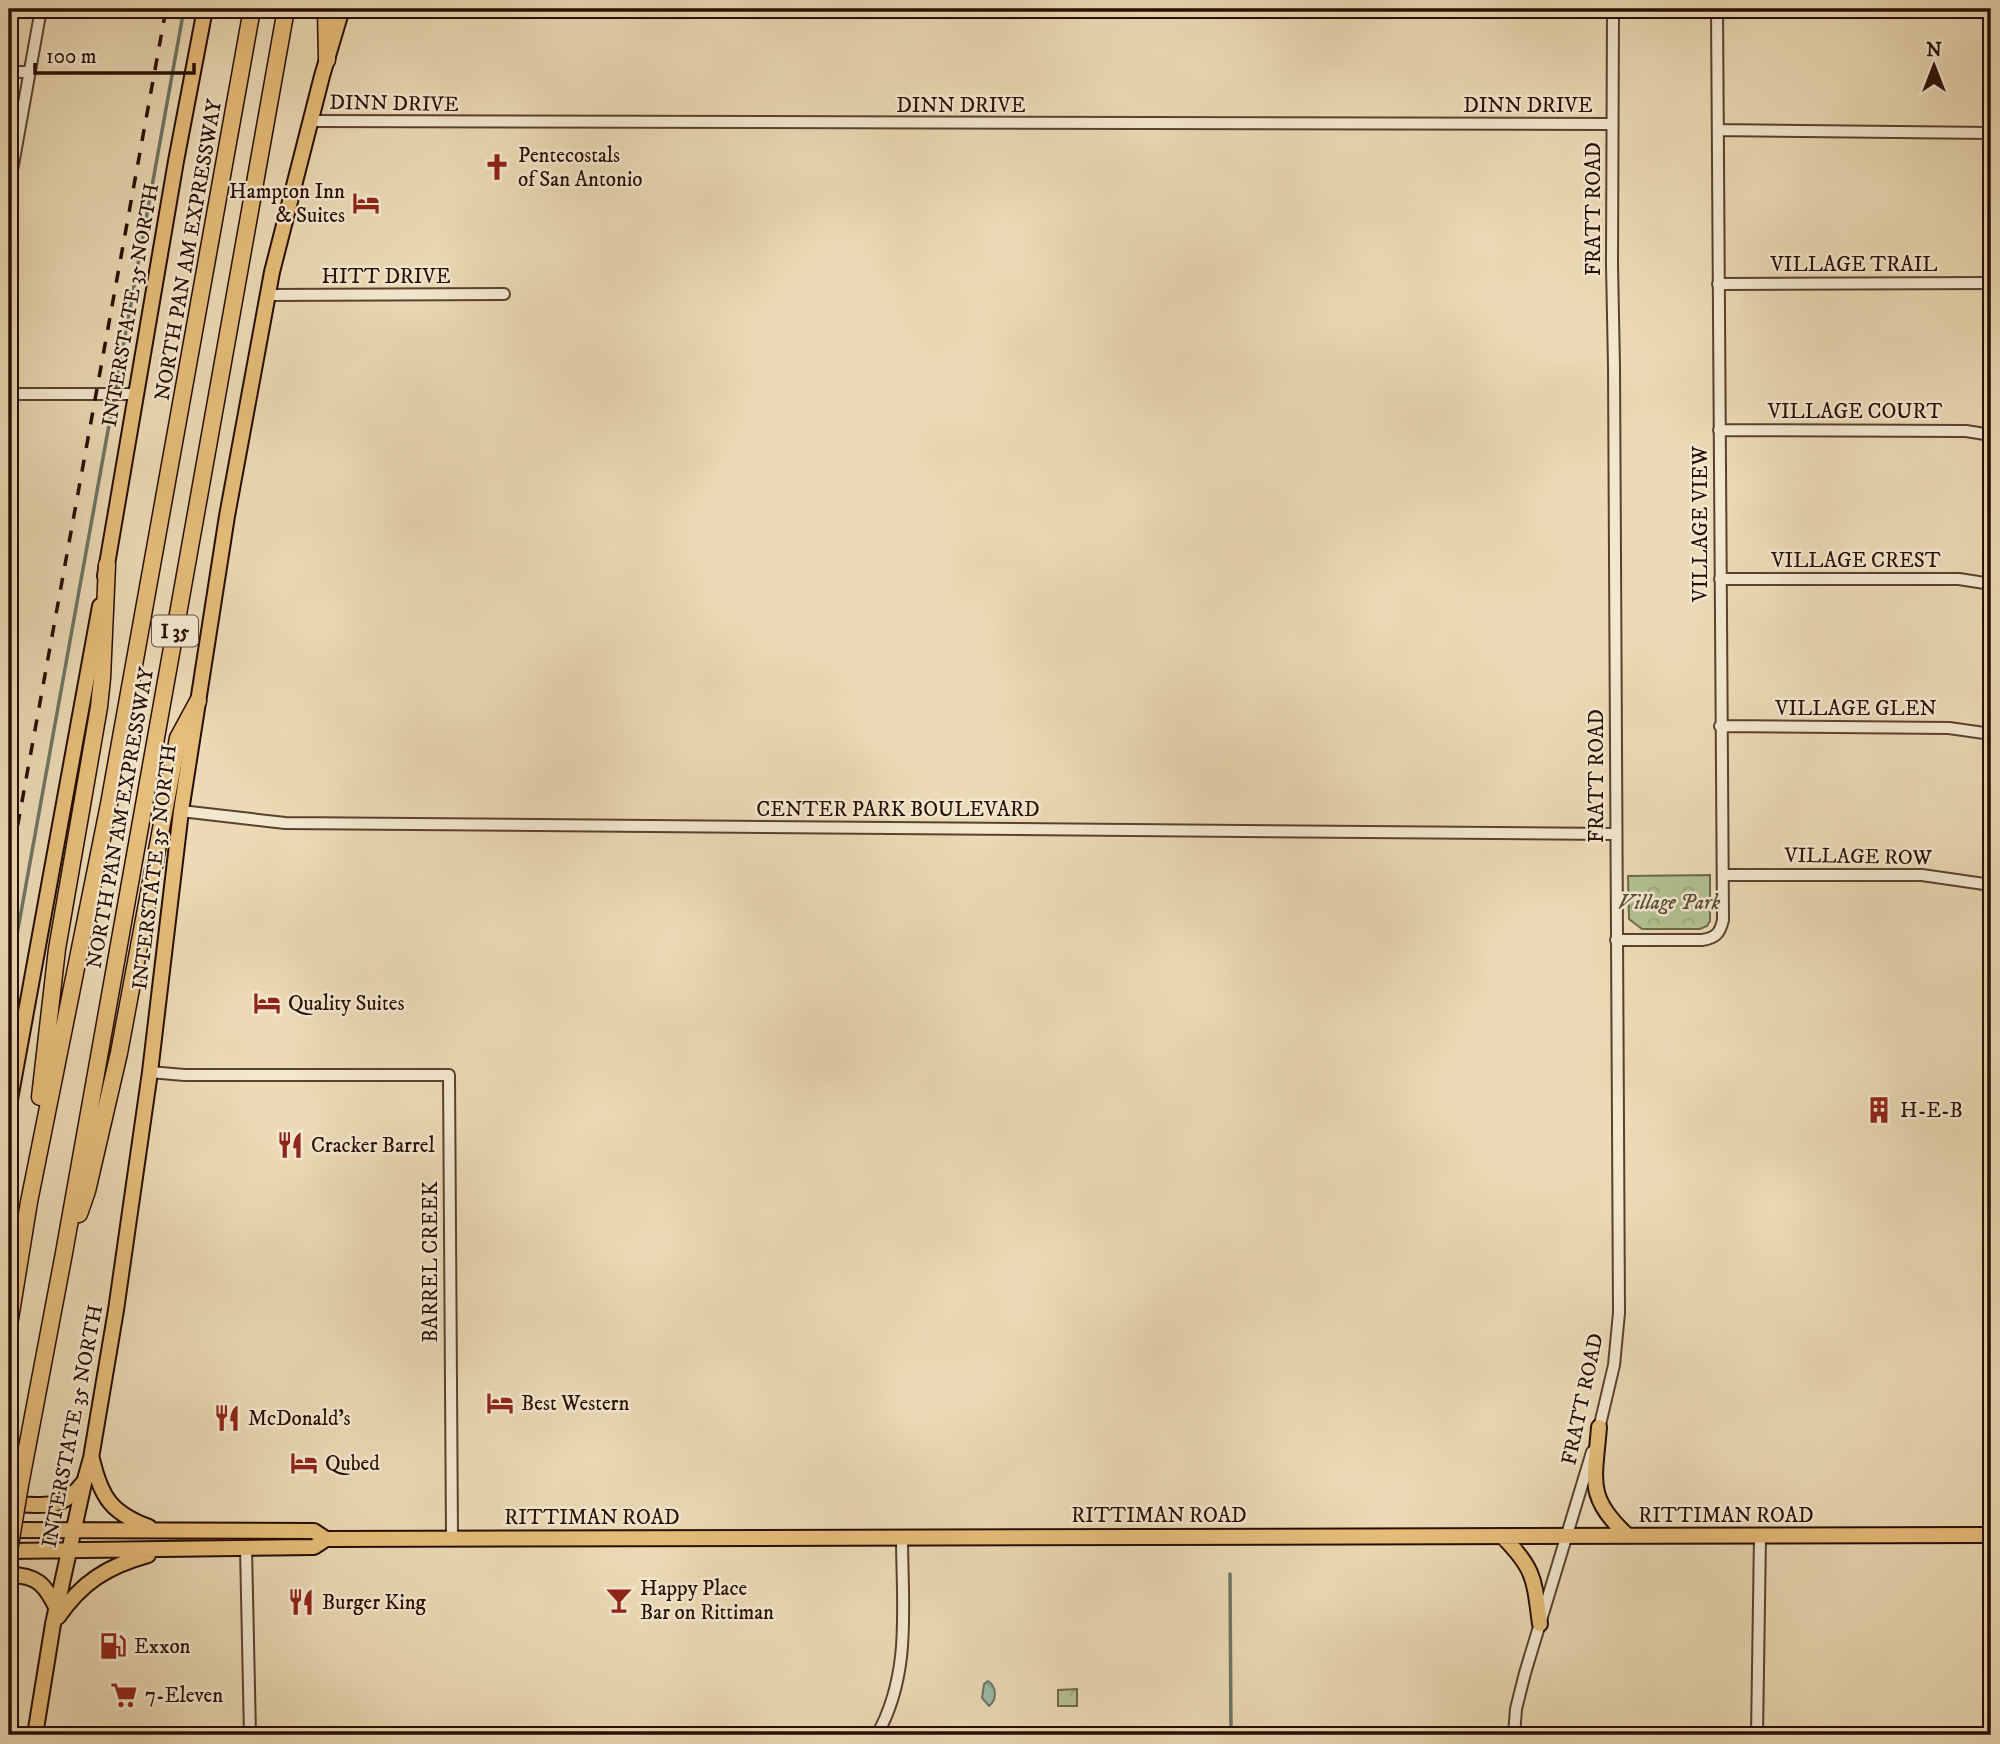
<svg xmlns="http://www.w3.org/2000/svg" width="2000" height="1744" viewBox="0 0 2000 1744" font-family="'IM FELL DW Pica',serif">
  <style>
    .forest { fill: url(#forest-crowns); stroke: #6d684a; stroke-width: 2 }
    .water { fill: url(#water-ripples); stroke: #6c7666; stroke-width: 2 }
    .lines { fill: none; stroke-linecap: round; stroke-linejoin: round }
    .stream { stroke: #6c7666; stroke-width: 3.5 }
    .minor-casing { stroke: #59412f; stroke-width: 14 }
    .major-casing { stroke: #280e02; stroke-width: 18 }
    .highway-casing { stroke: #280e02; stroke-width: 19 }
    .minor { stroke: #f2e7cf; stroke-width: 10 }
    .major { stroke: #e6bd7a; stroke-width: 14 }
    .highway { stroke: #e6bd7a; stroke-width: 16 }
    .rail { stroke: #280e02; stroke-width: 3.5; stroke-dasharray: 12 12; stroke-linecap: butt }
    .highway-bridge-casing { stroke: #280e02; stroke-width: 19; stroke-linecap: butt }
    .highway-bridge { stroke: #e6bd7a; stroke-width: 16 }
    .labels { text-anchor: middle; stroke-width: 5; stroke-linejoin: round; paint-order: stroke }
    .shield { fill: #f2e7cf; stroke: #654f40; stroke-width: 2 }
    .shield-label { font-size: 19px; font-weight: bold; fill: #280e02 }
    .street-label { font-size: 21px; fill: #280e02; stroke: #f2e7cf }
    .poi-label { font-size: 21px; fill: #280e02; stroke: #f2e7cf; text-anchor: start }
    .park-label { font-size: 21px; font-style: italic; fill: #584d34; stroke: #f2e7cf }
  </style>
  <defs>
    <pattern id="forest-crowns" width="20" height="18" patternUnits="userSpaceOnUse" patternTransform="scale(1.75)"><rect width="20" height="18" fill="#b2c192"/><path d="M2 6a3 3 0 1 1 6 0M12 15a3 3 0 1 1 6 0" fill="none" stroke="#99a57c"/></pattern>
    <pattern id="water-ripples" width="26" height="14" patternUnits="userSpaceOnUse" patternTransform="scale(1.75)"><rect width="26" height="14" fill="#99bba8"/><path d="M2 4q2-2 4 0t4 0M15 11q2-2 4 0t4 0" fill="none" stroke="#84a08f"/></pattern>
  </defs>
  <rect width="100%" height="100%" fill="#ebdab5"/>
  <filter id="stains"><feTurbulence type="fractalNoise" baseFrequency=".00286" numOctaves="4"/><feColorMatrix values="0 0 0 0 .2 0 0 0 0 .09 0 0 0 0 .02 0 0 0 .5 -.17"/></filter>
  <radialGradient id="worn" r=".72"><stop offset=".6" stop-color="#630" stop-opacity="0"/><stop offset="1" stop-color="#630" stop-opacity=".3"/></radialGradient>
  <path class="forest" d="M1710 875V921L1707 926 1700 929H1642L1629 919 1628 876Z
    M1077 1689V1706H1058V1690Z"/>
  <path class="water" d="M988 1681C997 1687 997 1700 989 1706L982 1698 984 1684Z"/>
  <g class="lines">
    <path class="stream" d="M9 979 184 9
      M1230 1574 1231 1735"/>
    <defs>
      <path id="minor" d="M9 72H29
        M311 121 1612 124
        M1718 130 1991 133
        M9 187 41 9
        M1718 284 1991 283
        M268 295 504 294
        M9 394H136
        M1719 430 1966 431 1991 435
        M1720 579H1959L1991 584
        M1720 726 1949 728 1991 734
        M181 811 285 823 1615 834
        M1723 875H1922L1991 885
        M1616 940H1702C1716 938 1720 933 1723 920L1717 9
        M150 1072 184 1075H449L452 1538
        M1598 1433 1614 1365 1619 1313 1614 367 1612 264 1613 9
        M246 1548 250 1735
        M1514 1733 1581 1735
        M877 1735C912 1672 902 1605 902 1536
        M1514 1735 1516 1709 1525 1673 1592 1452
        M1757 1735 1760 1536"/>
      <path id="major" d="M105 576 176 161 205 9
        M9 1105 100 606
        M1599 1427C1595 1480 1585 1497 1628 1536
        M92 1459C101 1497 111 1513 149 1527
        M9 1504C40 1505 62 1511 83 1483
        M9 1530 314 1531 326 1539
        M1502 1536C1535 1569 1534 1579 1540 1624
        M9 1551 314 1547 326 1539 1991 1535
        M9 1575C37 1575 45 1584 57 1609
        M58 1617C82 1582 108 1566 148 1555
        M35 1735 53 1624 84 1483 91 1458 116 1310 150 1072 181 811 227 516 272 272 322 76 342 9"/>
      <path id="highway" d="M326 9 327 60
        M40 1097 57 949 99 707 102 678 107 565
        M79 1214 87 1191 119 1053 178 738 198 701
        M9 1325 29 1202 109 804 252 9
        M20 1485 64 1253 286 9"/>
    </defs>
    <use href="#minor" class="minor-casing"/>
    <use href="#major" class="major-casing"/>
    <use href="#highway" class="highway-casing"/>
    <use href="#minor" class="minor"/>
    <use href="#major" class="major"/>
    <use href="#highway" class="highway"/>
    <path class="rail" d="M9 873 166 9"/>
    <defs>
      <path id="highway-bridge" d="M9 1551 20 1485"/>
    </defs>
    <use href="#highway-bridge" class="highway-bridge-casing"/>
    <use href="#highway-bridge" class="highway-bridge"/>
  </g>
  <defs>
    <symbol id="church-bare" viewBox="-9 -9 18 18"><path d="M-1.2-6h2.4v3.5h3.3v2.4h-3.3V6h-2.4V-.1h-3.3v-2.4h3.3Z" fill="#8f2418" stroke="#f2e7cf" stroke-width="2.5" paint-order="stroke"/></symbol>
    <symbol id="hotel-bare" viewBox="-9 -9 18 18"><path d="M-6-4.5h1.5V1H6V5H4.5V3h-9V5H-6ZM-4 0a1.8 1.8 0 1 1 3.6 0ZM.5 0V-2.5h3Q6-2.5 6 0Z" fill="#8f2418" stroke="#f2e7cf" stroke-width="2.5" paint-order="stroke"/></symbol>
    <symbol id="building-bare" viewBox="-9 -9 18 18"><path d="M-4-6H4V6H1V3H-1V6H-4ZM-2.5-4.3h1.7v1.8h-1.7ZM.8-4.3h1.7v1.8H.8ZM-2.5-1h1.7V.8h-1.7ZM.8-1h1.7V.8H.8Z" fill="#8f2418" stroke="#f2e7cf" stroke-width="2.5" paint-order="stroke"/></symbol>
    <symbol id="restaurant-bare" viewBox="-9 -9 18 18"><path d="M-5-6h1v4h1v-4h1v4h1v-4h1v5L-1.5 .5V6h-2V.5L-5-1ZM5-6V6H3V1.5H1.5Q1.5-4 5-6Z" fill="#8f2418" stroke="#f2e7cf" stroke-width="2.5" paint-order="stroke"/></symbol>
    <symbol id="bar-bare" viewBox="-9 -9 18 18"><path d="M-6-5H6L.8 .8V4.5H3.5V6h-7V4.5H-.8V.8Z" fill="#8f2418" stroke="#f2e7cf" stroke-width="2.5" paint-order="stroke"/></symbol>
    <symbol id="fuel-bare" viewBox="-9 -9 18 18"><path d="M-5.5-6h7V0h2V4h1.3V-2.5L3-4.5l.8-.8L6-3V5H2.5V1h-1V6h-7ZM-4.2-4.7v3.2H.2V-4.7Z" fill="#8f2418" stroke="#f2e7cf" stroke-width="2.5" paint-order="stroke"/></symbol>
    <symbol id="supermarket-bare" viewBox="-9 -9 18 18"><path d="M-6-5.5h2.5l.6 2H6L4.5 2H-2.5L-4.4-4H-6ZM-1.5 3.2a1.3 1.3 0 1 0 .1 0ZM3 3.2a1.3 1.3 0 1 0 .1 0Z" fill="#8f2418" stroke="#f2e7cf" stroke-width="2.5" paint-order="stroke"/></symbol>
  </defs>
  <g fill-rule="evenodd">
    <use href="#church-bare" x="478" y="148" width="38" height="38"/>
    <use href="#hotel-bare" x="347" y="184" width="38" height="38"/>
    <use href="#hotel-bare" x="248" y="984" width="38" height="38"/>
    <use href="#building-bare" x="1860" y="1091" width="38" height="38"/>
    <use href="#restaurant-bare" x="271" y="1126" width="38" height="38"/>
    <use href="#hotel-bare" x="481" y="1384" width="38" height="38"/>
    <use href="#restaurant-bare" x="208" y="1399" width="38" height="38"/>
    <use href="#hotel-bare" x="285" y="1444" width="38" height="38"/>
    <use href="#bar-bare" x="600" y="1581" width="38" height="38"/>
    <use href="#restaurant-bare" x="282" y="1583" width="38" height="38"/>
    <use href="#fuel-bare" x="94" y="1627" width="38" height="38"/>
    <use href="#supermarket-bare" x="105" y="1676" width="38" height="38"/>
  </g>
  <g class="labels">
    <rect class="shield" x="152" y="615.5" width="46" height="31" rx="5"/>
    <g class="shield-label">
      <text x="175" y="638">I 35</text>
    </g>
    <g class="street-label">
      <text transform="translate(394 103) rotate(1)" y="7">DINN DRIVE</text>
      <text x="961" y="112">DINN DRIVE</text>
      <text x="1528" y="112">DINN DRIVE</text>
      <text transform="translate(1593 209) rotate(-90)" y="7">FRATT ROAD</text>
      <text transform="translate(188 250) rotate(-80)" y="7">NORTH PAN AM EXPRESSWAY</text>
      <text x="1854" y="271">VILLAGE TRAIL</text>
      <text x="386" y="283">HITT DRIVE</text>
      <text transform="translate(130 305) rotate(-80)" y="7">INTERSTATE 35 NORTH</text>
      <text x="1855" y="418">VILLAGE COURT</text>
      <text transform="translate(1700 524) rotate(-90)" y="7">VILLAGE VIEW</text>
      <text x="1856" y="567">VILLAGE CREST</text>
      <text x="1856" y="715">VILLAGE GLEN</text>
      <text transform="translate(1596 776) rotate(-90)" y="7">FRATT ROAD</text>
      <text x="898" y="816">CENTER PARK BOULEVARD</text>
      <text transform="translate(120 818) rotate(-80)" y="7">NORTH PAN AM EXPRESSWAY</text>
      <text transform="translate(1858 856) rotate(1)" y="7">VILLAGE ROW</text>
      <text transform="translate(154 867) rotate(-83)" y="7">INTERSTATE 35 NORTH</text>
      <text transform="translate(430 1262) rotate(-90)" y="7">BARREL CREEK</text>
      <text transform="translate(1582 1399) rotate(-78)" y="7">FRATT ROAD</text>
      <text transform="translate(72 1426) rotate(-79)" y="7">INTERSTATE 35 NORTH</text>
      <text x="1159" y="1522">RITTIMAN ROAD</text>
      <text x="1726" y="1522">RITTIMAN ROAD</text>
      <text x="592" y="1524">RITTIMAN ROAD</text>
    </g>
    <g class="poi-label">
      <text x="518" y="162">Pentecostals<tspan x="518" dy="24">of San Antonio</tspan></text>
      <text x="345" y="198" text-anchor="end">Hampton Inn<tspan x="345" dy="24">&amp; Suites</tspan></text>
      <text x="288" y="1010">Quality Suites</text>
      <text x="1900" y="1117">H-E-B</text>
      <text x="311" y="1152">Cracker Barrel</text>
      <text x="521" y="1410">Best Western</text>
      <text x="248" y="1425">McDonald's</text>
      <text x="325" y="1470">Qubed</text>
      <text x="640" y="1595">Happy Place<tspan x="640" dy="24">Bar on Rittiman</tspan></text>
      <text x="322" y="1609">Burger King</text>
      <text x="134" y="1653">Exxon</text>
      <text x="145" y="1702">7-Eleven</text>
    </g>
    <g class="park-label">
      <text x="1669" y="909">Village Park</text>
    </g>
  </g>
  <rect width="2000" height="1744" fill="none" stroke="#ebdab5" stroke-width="35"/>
  <rect x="10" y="10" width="1979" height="1723" fill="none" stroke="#280e02" stroke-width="3.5"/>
  <rect x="18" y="18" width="1965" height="1709" fill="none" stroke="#280e02" stroke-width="2"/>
  <g transform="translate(1934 66)" stroke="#f2e7cf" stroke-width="5" paint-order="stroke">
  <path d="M0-5L12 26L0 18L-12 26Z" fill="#280e02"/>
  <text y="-10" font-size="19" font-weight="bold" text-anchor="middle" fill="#280e02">N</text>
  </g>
  <path d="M35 63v10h159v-10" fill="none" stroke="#280e02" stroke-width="3.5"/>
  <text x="46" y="63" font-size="21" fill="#280e02" stroke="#f2e7cf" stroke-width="5" paint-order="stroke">100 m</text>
  <rect width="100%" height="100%" filter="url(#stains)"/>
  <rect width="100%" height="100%" fill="url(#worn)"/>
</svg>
